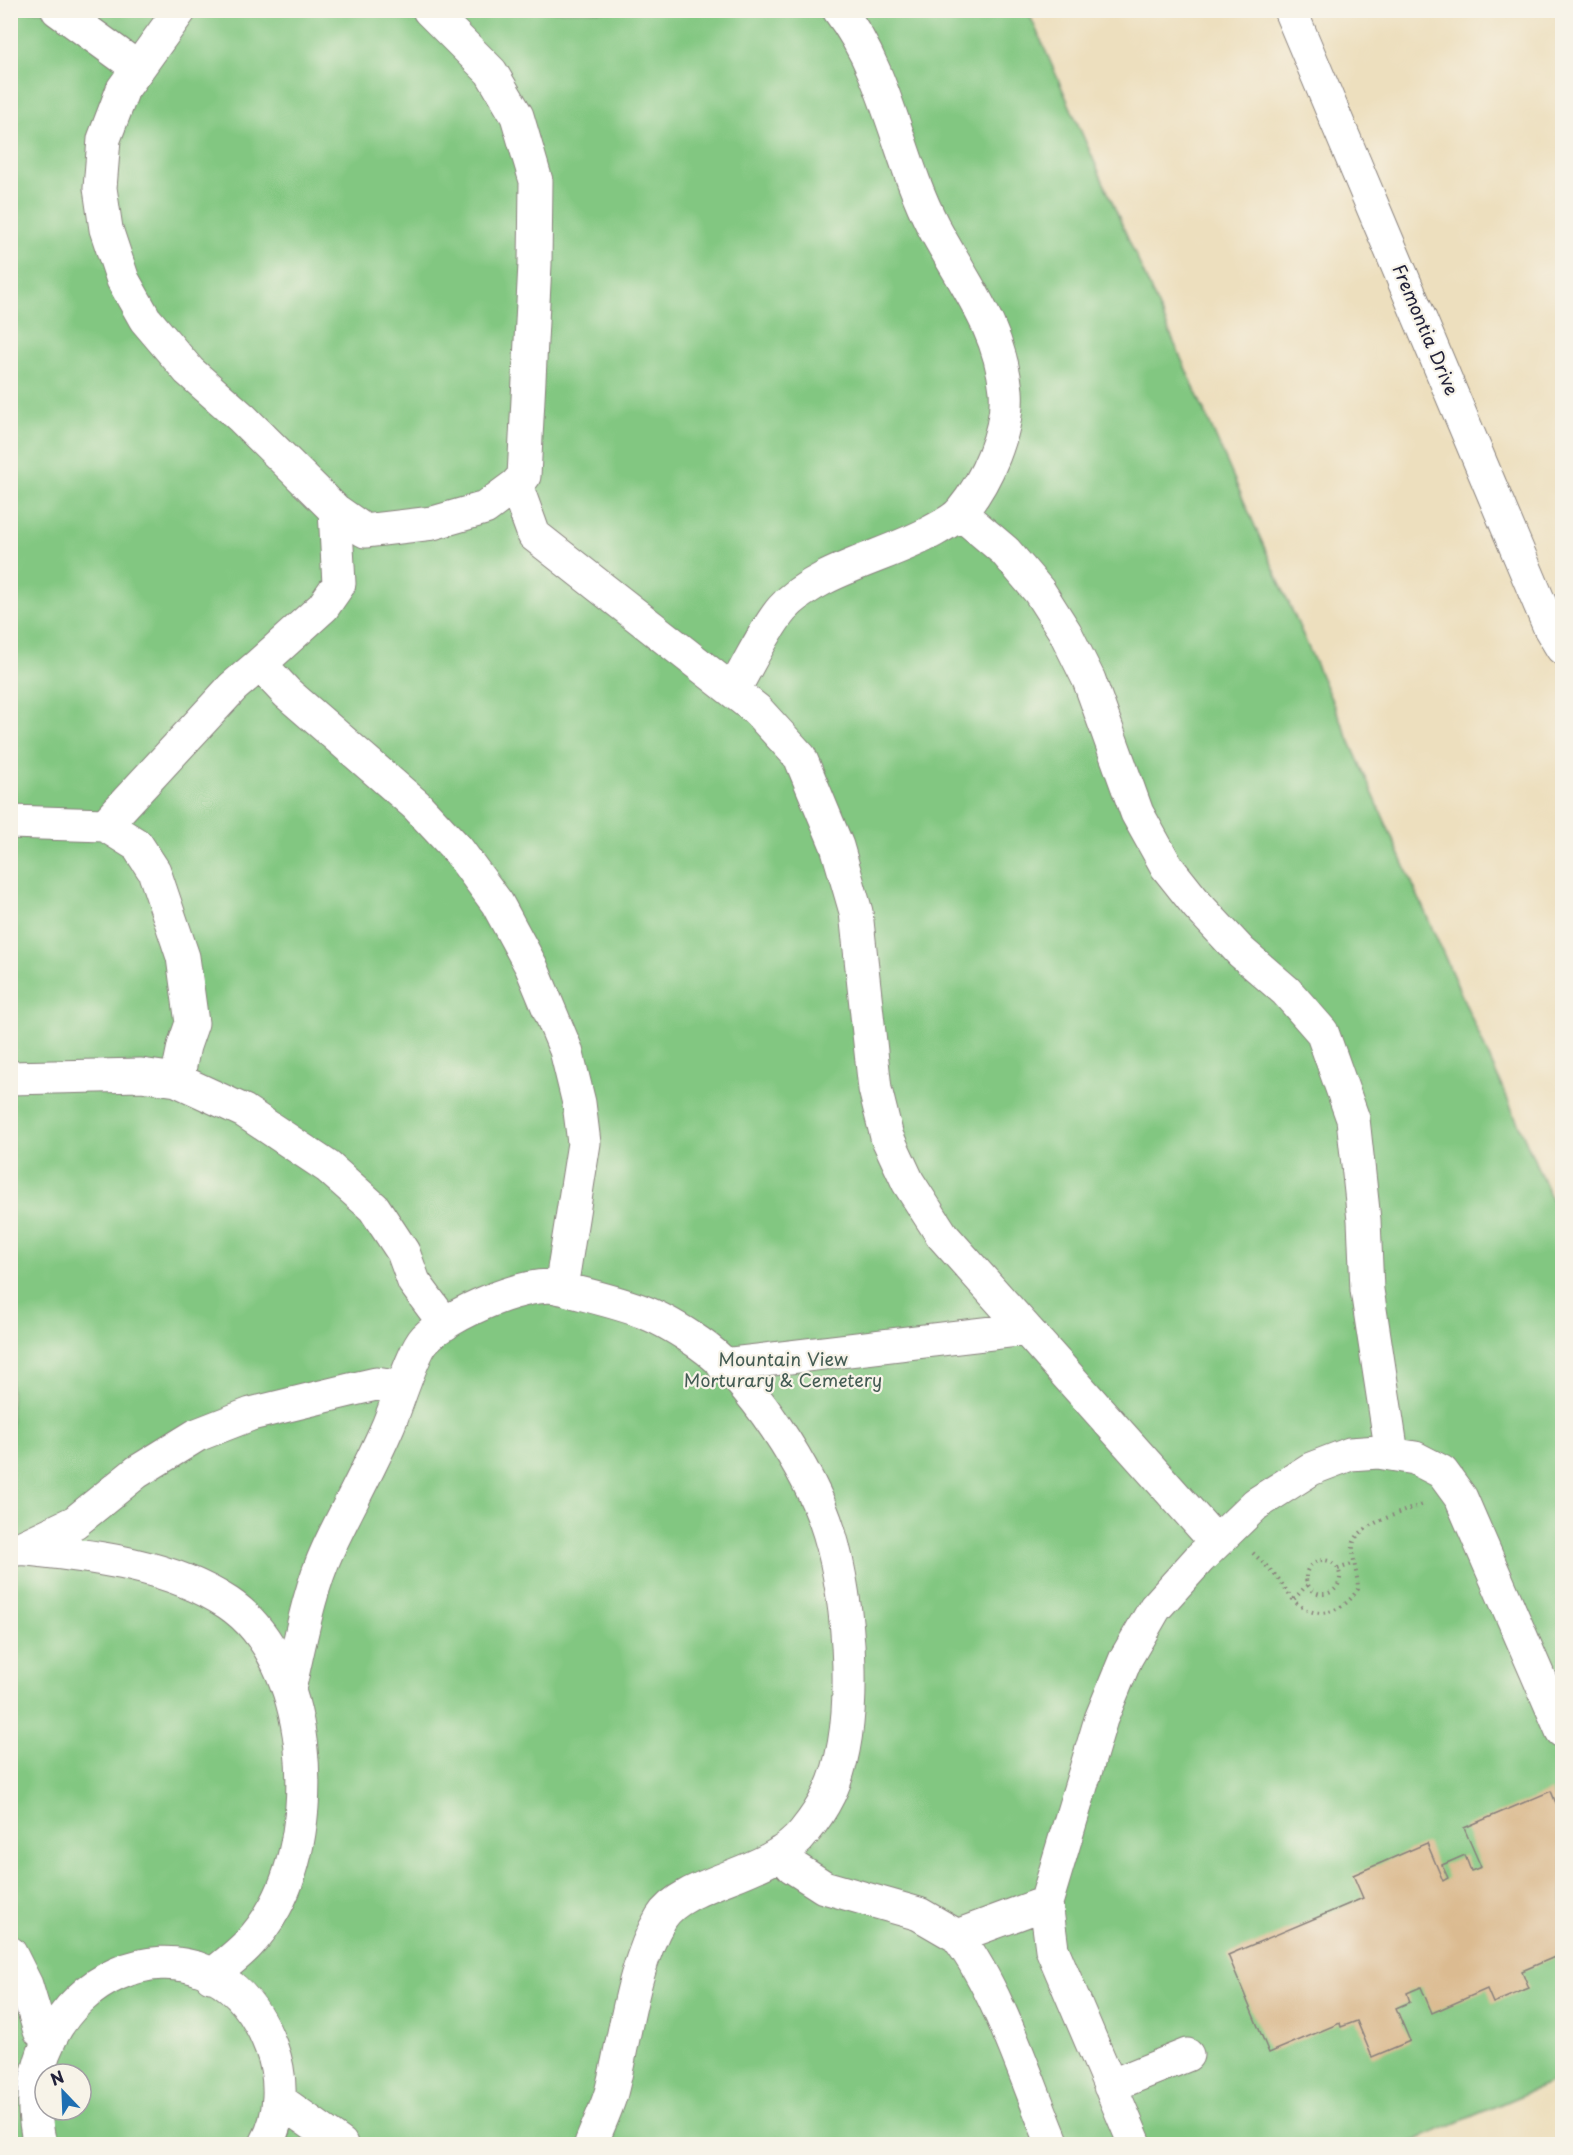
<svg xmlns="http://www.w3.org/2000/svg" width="1573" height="2155" viewBox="0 0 1573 2155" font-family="'Playpen Sans',sans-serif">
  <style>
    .green { fill: #82c781; stroke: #52745e; stroke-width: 1.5; fill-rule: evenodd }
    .building { fill: #dbbb91 }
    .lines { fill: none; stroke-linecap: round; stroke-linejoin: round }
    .minor-casing { stroke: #88807c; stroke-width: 35 }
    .path { stroke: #88807c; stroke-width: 4; stroke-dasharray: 1.5 4.5; stroke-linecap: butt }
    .minor { stroke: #fff; stroke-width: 33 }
    .labels { text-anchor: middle; stroke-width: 4.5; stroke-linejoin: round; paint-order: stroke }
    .street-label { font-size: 18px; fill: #22223b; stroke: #f7f3e8 }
    .park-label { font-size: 18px; fill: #445c54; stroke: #f7f3e8 }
  </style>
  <rect width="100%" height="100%" fill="#f7f3e8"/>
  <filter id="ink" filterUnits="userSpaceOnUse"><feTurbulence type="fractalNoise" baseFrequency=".0167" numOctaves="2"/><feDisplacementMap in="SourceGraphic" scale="12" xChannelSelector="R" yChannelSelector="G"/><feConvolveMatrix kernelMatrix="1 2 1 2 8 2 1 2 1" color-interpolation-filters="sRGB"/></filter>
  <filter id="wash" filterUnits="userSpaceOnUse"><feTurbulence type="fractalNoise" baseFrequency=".008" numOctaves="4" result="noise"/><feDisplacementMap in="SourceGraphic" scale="24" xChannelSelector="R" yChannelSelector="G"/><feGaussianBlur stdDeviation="1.35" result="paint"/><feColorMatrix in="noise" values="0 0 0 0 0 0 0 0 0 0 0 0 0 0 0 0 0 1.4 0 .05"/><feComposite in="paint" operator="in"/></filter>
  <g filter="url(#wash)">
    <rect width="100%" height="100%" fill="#eddfbe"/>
    <path class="green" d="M11 11H1028L1562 1223V2078L1407 2144H11ZM45 2074H81V2110H45Z"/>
    <g id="blocks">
      <path class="building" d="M1551 1791 1562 1818V1954L1522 1971 1529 1988 1493 2003 1487 1989 1432 2013 1421 1987 1407 1993 1410 2002 1396 2008 1410 2041 1372 2057 1357 2021 1341 2027 1340 2023 1269 2053 1228 1955 1363 1898 1353 1875 1427 1843 1443 1881 1448 1878 1442 1865 1465 1855 1471 1871 1481 1867 1464 1828Z"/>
    </g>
  </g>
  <g filter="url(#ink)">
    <use href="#blocks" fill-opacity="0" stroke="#88807c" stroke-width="1.5"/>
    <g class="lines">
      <defs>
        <path id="minor" d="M58 10 138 68
          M180 10 123 89 104 139 100 188 106 229 123 280 145 319 189 371 242 418 335 510 339 584 323 607 260 664 287 693 416 805 458 850 497 903 531 966 566 1050 579 1103 584 1143 561 1288C589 1296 619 1302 646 1313 664 1320 683 1332 699 1343 751 1379 810 1471 829 1532 850 1601 861 1728 829 1794 823 1806 814 1820 805 1831 772 1876 684 1880 661 1918 632 1966 625 2039 611 2093 606 2110 597 2128 591 2144
          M429 10 491 72 517 116 536 181 535 264 524 476 516 485 534 535 757 710 800 757 837 846 856 912 875 1089 887 1137 908 1182 942 1235 1216 1542
          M1290 10 1550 628 1562 648
          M335 510 365 531 433 523 485 508 516 485
          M960 513 1005 551 1039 591 1065 632 1089 680 1137 813 1167 867 1198 906 1241 952 1286 991 1322 1032 1353 1119 1364 1220 1367 1290 1392 1454
          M733 691C747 667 765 629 782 609 816 570 886 557 931 532 940 527 954 520 961 512 986 482 1009 431 1006 391 1000 326 962 281 933 226 897 156 888 74 839 10
          M10 822 105 825 137 845 154 871 183 957 192 1023 184 1046 177 1080 244 1111 328 1167 374 1208 403 1252 414 1282 445 1324
          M105 825 233 687 260 664
          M10 1078 141 1075 177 1080
          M723 1365 1026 1329
          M19 1548C90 1556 167 1563 228 1603 313 1660 321 1824 275 1907 257 1940 239 1954 211 1976
          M18 1549 75 1522 137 1472 197 1435 251 1414 350 1390 376 1384 402 1388
          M289 1689C300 1643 308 1592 328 1549 347 1508 370 1468 388 1426 396 1408 413 1351 425 1339 447 1315 530 1278 561 1288
          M780 1853 793 1867 824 1887 919 1914 957 1936 1046 1903 1101 1719 1126 1658 1155 1608 1200 1558 1256 1504 1311 1469 1350 1454 1378 1452 1415 1458 1442 1472 1461 1498 1562 1731
          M1046 1903 1052 1949 1135 2144
          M957 1936C999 1991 1026 2079 1053 2144
          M10 1953 26 1985 40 2031
          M1110 2086 1187 2055
          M279 2100 341 2144
          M40 2144C0 1982 210 1884 271 2047 283 2078 282 2116 266 2144"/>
      </defs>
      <use href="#minor" class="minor-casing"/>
      <path class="path" d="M1253 1553C1261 1561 1269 1568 1276 1576 1284 1585 1290 1599 1299 1605 1321 1622 1346 1609 1358 1589 1358 1575 1352 1560 1353 1546 1354 1525 1406 1511 1424 1504
        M1306 1577a17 17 0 1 1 34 0a17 17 0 1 1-34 0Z
        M1338 1569 1355 1563
        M1294 1599 1308 1584"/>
      <use href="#minor" class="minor"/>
    </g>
  </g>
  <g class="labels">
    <g class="street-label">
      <text transform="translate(1425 330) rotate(67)" y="6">Fremontia Drive</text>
    </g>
    <g class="park-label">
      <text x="783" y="1366">Mountain View<tspan x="783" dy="21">Morturary &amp; Cemetery</tspan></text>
    </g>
  </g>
  <rect width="1573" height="2155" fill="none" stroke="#f7f3e8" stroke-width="36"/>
  <g transform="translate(63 2092) rotate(337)"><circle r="28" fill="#f7f3e8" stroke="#a29fa3" stroke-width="1.5"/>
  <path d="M0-4.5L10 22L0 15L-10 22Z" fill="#1f6fb2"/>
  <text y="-9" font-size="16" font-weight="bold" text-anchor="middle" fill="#22223b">N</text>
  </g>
</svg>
